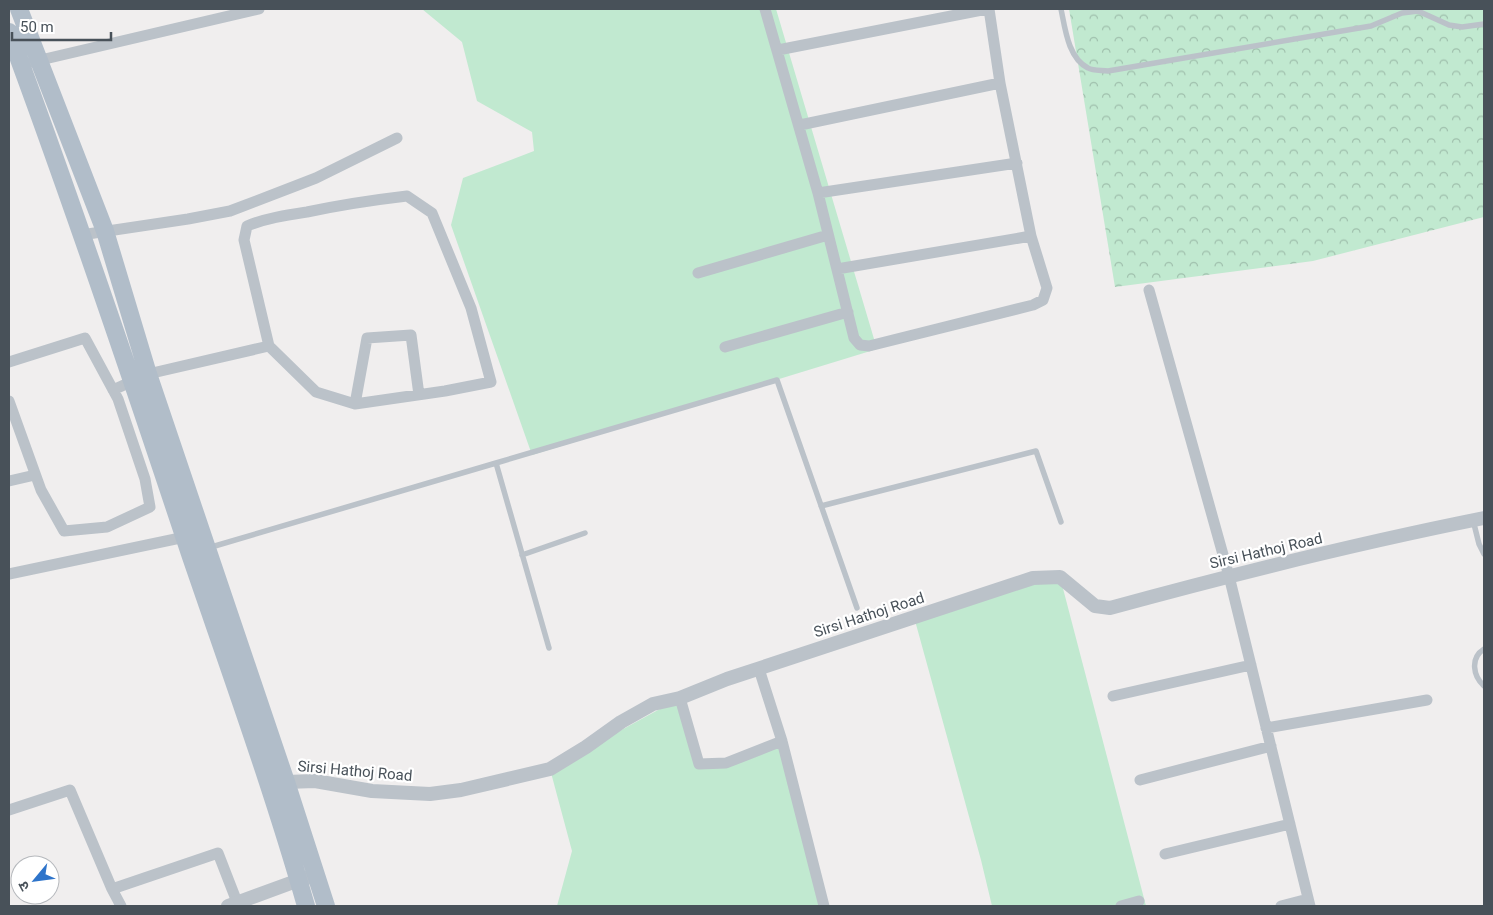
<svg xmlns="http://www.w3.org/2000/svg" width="1493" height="915" viewBox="0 0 1493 915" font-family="Roboto,'Noto Sans Devanagari',sans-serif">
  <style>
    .grass { fill: #c1e9d0 }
    .forest { fill: url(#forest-crowns) }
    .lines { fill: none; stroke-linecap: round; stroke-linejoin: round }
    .service { stroke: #bbc2c9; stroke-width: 5.5 }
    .minor { stroke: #bbc2c9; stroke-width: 11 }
    .tertiary { stroke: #bbc2c9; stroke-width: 14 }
    .primary { stroke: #b1bdc9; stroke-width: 18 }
    .labels { text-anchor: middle; stroke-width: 4.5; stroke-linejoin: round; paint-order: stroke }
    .street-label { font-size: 15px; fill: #485159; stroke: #fff }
  </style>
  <defs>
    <pattern id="forest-crowns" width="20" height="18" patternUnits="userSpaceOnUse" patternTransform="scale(1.25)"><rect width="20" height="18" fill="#c1e9d0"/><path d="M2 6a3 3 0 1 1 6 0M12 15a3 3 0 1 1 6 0" fill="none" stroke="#9fbfac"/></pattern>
  </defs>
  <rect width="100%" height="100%" fill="#f0eeee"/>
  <path class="grass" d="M422 9H776L877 349 532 455 451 225 463 178 534 151 532 132 477 101 462 42Z
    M1060 577 1146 906H992L981 860 914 617Z
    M680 698 699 764 726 763 782 741 824 906H557L572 851 550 769Z"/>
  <path class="forest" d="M1069 9H1484V217L1313 261 1115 287Z"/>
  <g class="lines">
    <path class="service" d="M1061 9C1065 28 1068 58 1088 68 1093 71 1102 70 1108 71L1371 26 1402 13 1418 11 1449 25 1462 27 1484 24
      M496 463 777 380 857 608
      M821 506 1036 451 1061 522
      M1473 520 1479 544 1484 554
      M191 554 208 548 496 463 549 648
      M522 555 585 533
      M1484 649C1470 658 1473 676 1484 686"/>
    <path class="minor" d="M765 9 818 193 854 338 860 345 869 346 1033 305 1043 300 1047 288 1031 236 1000 83 989 9
      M778 50 987 9
      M32 62 259 9
      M800 125 1000 83
      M818 193 1017 163
      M81 235 188 219 230 211 316 178 397 138
      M837 269 1031 236
      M698 273 828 235
      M1149 290 1229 576 1310 906
      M725 347 848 312
      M9 362 85 338 118 399 145 479 150 507 107 527 64 531 41 490 9 401
      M113 390 148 374 269 346 244 240 247 226C266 218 287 215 307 212 340 205 373 200 407 196L432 213 471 308 491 382 445 391 355 404 316 392 269 346
      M355 404 367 338 411 335 419 395
      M9 481 35 475
      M9 574 185 537
      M759 669 782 741 824 906
      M1113 696 1251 665
      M680 698 699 764 726 763 782 741
      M1266 728 1427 700
      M1140 780 1271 746
      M9 810 70 790 112 889
      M1165 854 1290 824
      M121 906 112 889 218 853 237 902
      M1121 906 1139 901
      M1281 906 1308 899"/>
    <path class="tertiary" d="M278 784 286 782 315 781 372 791 430 794 461 790 550 769 586 747 621 722 653 704 680 698 727 679 1033 578 1060 577 1095 606 1110 608C1234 574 1359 543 1484 518
      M228 906 299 880 317 875"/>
    <path class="primary" d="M19 9 105 231 148 374 286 782 326 906
      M9 32C73 204 132 379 190 554 230 671 272 787 306 906"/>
  </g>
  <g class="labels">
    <g class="street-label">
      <text transform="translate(1266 551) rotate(-13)" y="5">Sirsi Hathoj Road</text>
      <text transform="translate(869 615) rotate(-18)" y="5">Sirsi Hathoj Road</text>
      <text transform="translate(355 771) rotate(5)" y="5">Sirsi Hathoj Road</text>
    </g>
  </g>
  <rect width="1493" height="915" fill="none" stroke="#485159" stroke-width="20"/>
  <g transform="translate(35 880) rotate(241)"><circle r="24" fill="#ffffff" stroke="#b6b9bd"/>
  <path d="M0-4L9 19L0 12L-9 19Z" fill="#2e74ca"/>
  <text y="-8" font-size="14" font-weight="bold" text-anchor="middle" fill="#485159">उ</text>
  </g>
  <path d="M12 32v8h99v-8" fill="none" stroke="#485159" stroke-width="2.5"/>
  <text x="20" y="32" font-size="15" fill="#485159" stroke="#ffffff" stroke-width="4" paint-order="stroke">50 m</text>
</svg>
